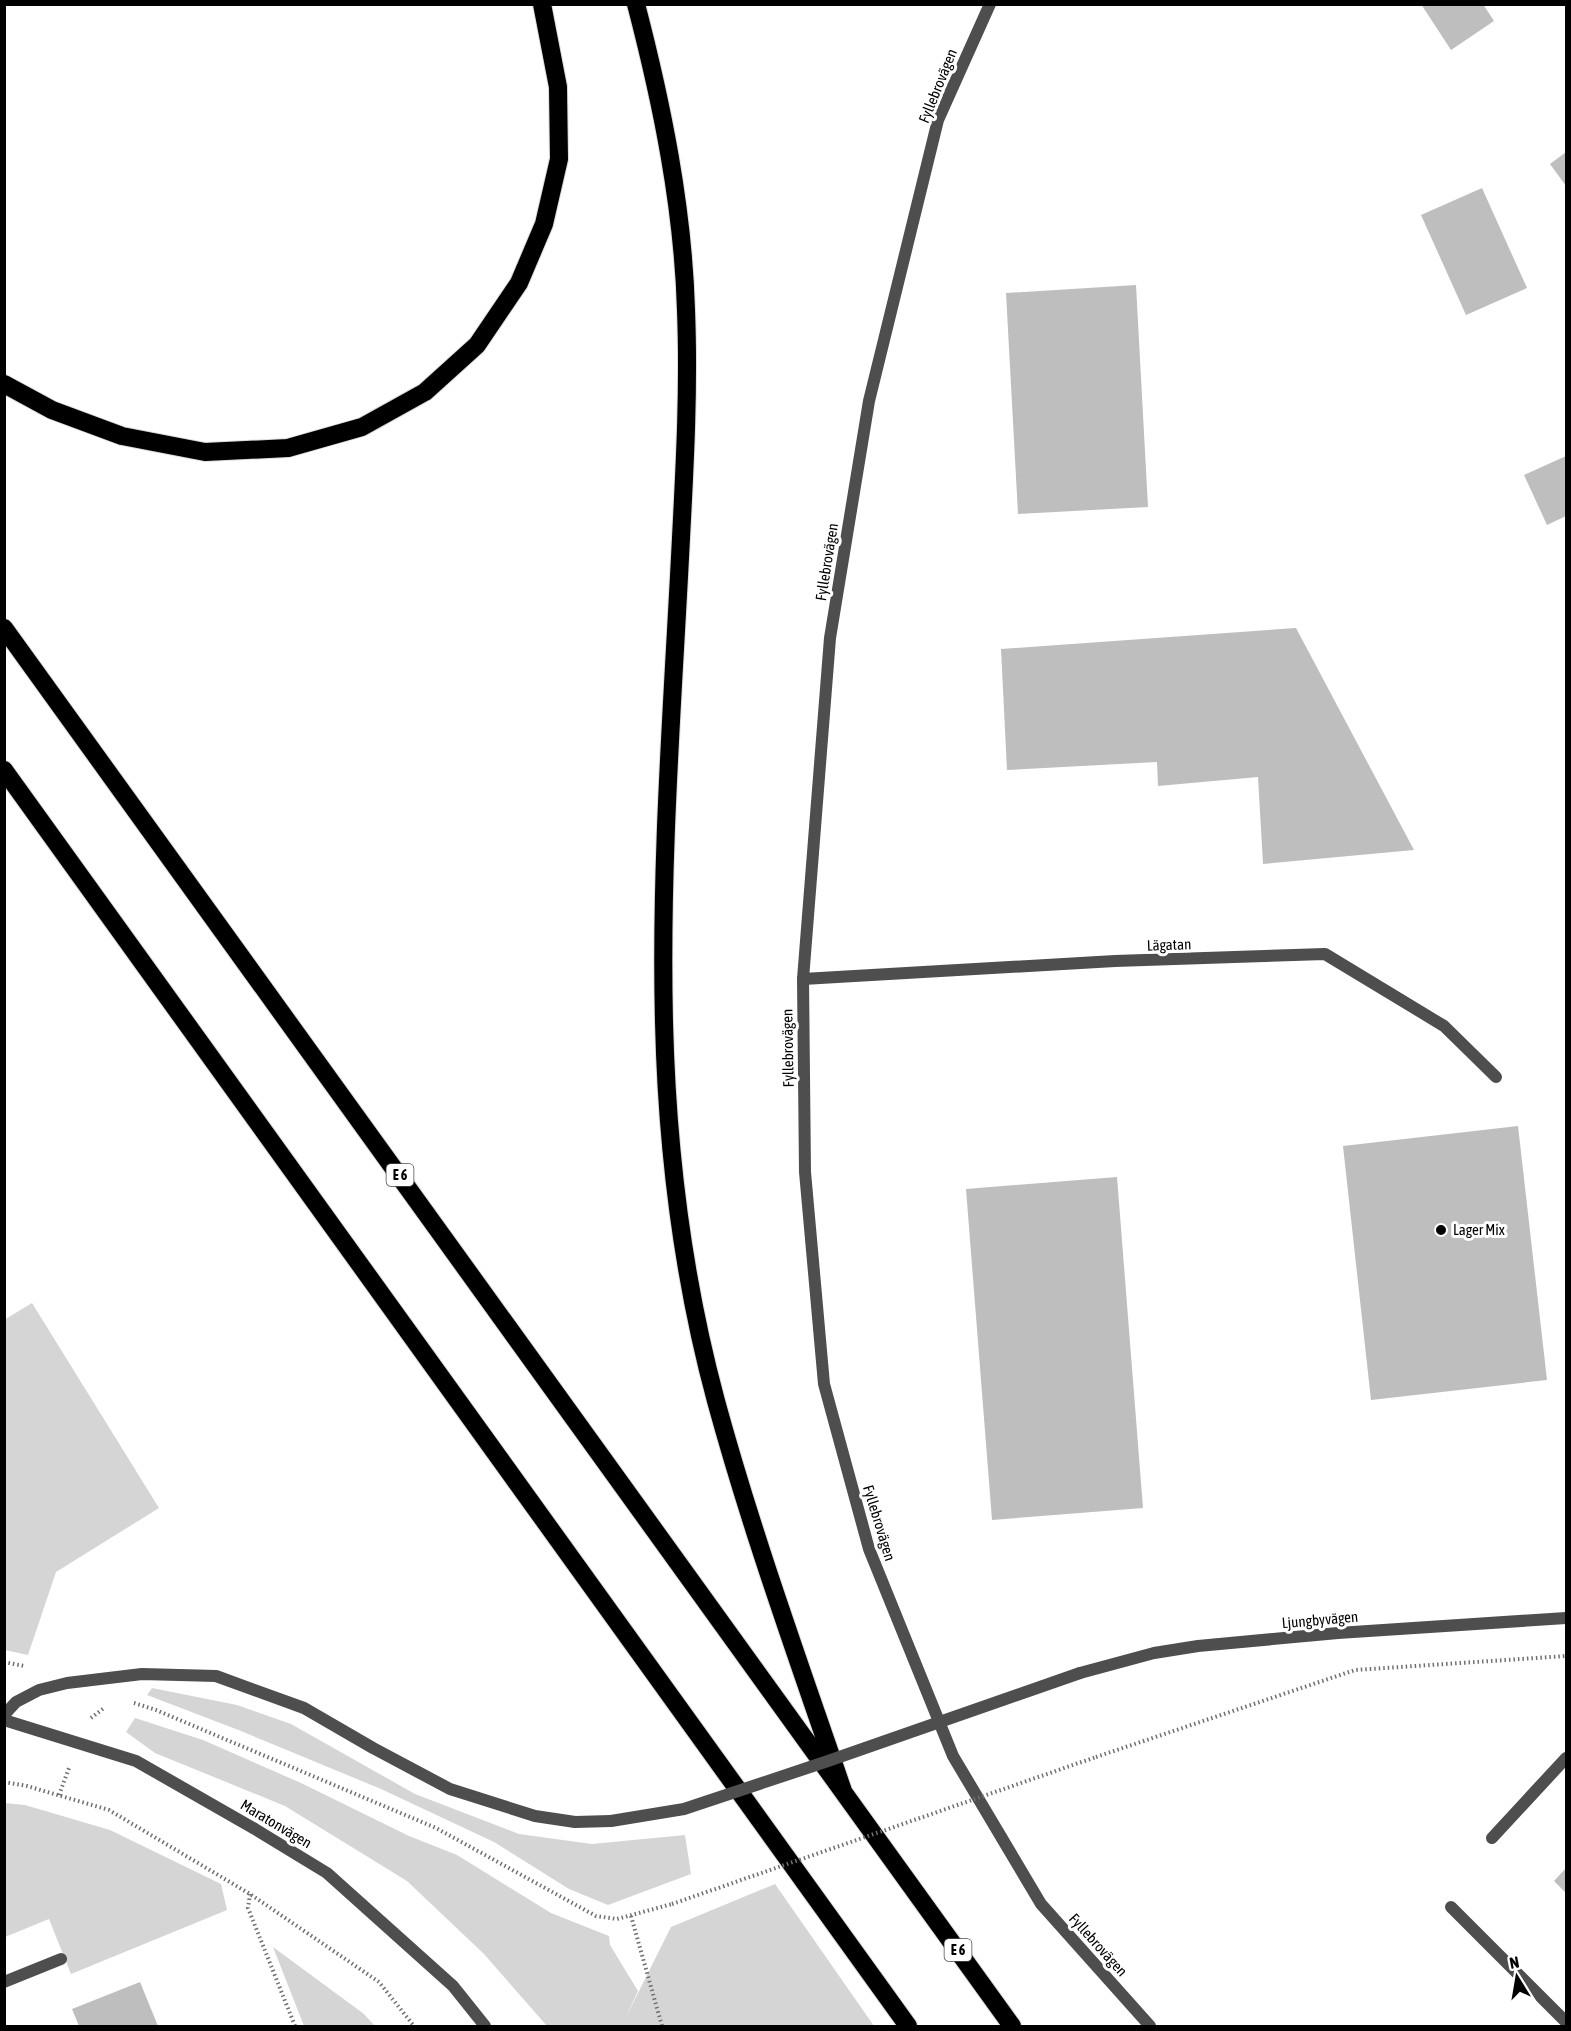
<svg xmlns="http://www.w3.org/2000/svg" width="1571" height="2031" viewBox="0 0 1571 2031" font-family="'Asap Condensed',sans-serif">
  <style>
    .green { fill: #d5d5d5 }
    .building { fill: #bebebe }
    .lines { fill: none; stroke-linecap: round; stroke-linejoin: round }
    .motorway-casing { stroke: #dbdbdb; stroke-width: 20 }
    .path { stroke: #707070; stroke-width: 4; stroke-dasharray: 1.5 3; stroke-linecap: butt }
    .service { stroke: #4e4e4e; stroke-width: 12 }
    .minor { stroke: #4e4e4e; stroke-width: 12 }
    .tertiary { stroke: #4e4e4e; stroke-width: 12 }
    .motorway { stroke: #000; stroke-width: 18 }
    .path-bridge { stroke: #707070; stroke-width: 4; stroke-dasharray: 1.5 3; stroke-linecap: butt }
    .service-bridge { stroke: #4e4e4e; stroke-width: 12 }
    .poi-dot { fill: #000; stroke: #fff; stroke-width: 2 }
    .labels { text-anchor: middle; stroke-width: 6; stroke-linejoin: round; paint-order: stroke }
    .shield { fill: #fff; stroke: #4c4c4c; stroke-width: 1.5 }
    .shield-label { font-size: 14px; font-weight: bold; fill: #000 }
    .street-label { font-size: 15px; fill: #000; stroke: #fff }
    .poi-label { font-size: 15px; fill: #000; stroke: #fff; text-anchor: start }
  </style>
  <rect width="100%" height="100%" fill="#fff"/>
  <path class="green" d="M32 1303 159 1508 56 1572 28 1655 5 1650 4 1320Z
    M152 1688 237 1705 291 1724 415 1794 519 1834 592 1844 685 1835 691 1874 608 1905 569 1889 494 1842 381 1789 241 1731 147 1695Z
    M135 1718 203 1740 301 1783 409 1836 457 1855 551 1913 609 1936 610 1945 638 1991 625 2019 671 1927 775 1884 874 2026H547L484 1954 407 1881 285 1806 155 1753 126 1732Z
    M4 1803 25 1805 110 1830 221 1884 227 1910 71 1974 49 1919 5 1937Z
    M273 1947 364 2014 375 2026H304Z"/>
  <path class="building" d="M1421 4H1483L1494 21 1451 50Z
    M1566 152V186L1550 164Z
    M1482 188 1527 288 1466 315 1421 215Z
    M1136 285 1148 507 1018 514 1006 293Z
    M1566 456V516L1547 525 1524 475Z
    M1296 628 1414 850 1263 864 1258 777 1158 786 1157 762 1007 770 1001 649Z
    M1518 1126 1547 1380 1371 1400 1343 1146Z
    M1117 1177 1143 1508 992 1520 966 1189Z
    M1566 1868V1893L1554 1881Z
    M140 1982 158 2026H79L72 2009Z"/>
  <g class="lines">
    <defs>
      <path id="motorway" d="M636 4C662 104 683 207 686 310 689 386 685 462 681 538 673 699 660 861 664 1022 667 1148 683 1279 716 1401 752 1533 799 1662 843 1791
        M4 384 52 410 122 436 205 452 288 448 362 427 425 392 477 345 519 283 544 224 559 159 558 87 542 4
        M4 628 1012 2026
        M4 770 908 2026"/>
    </defs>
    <use href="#motorway" class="motorway-casing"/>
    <path class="path" d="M4 1662 24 1666
      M134 1703 156 1710 436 1828 596 1916 617 1919 672 1904
      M91 1718 104 1708
      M1096 1757 1355 1670 1566 1656
      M4 1782 27 1786 109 1810 250 1894 379 1982 414 2026
      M59 1795 69 1768
      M250 1894 248 1908 295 2026
      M631 1916 662 2026"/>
    <path class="service" d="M803 979 1115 961 1325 954 1444 1026 1496 1077
      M1080 1673 1154 1653 1198 1646 1338 1633 1566 1618
      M4 1715 16 1702 39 1690 67 1683 142 1674 216 1676 304 1708 373 1748 450 1789 535 1816 575 1822 611 1821
      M1492 1838 1566 1758
      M1451 1907 1566 2022"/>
    <path class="minor" d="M4 1982 61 1959"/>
    <path class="tertiary" d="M990 4 938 120 869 401 830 638 803 979 805 1172 824 1384 869 1549 953 1756 1041 1904 1150 2026
      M4 1720 136 1761 255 1829 327 1873 453 1986 485 2026"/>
    <use href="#motorway" class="motorway"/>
    <path class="path-bridge" d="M672 1904 1096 1757"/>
    <path class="service-bridge" d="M611 1821 684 1809 828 1761 1080 1673"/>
  </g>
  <circle class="poi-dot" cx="1441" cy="1230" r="6"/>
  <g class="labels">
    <g class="shield">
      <rect x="386.5" y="1164" width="27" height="22" rx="4.5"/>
      <rect x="944.5" y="1939" width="27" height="22" rx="4.5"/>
    </g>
    <g class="shield-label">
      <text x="400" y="1180">E 6</text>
      <text x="958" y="1955">E 6</text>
    </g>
    <g class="street-label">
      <text transform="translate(938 86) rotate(-68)" y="5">Fyllebrovägen</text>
      <text transform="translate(827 562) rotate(-81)" y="5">Fyllebrovägen</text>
      <text transform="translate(1169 945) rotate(-2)" y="5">Lägatan</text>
      <text transform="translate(788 1048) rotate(-91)" y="5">Fyllebrovägen</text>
      <text transform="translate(879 1523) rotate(73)" y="5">Fyllebrovägen</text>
      <text transform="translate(1320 1620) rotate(-5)" y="5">Ljungbyvägen</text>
      <text transform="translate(276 1824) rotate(31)" y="5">Maratonvägen</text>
      <text transform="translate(1098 1945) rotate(48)" y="5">Fyllebrovägen</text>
    </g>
    <g class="poi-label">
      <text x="1453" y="1235">Lager Mix</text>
    </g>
  </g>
  <rect width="1571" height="2031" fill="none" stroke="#000000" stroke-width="12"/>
  <g transform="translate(1517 1977) rotate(349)" stroke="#ffffff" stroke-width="4.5" paint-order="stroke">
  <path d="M0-4.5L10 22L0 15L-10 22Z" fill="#000000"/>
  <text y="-9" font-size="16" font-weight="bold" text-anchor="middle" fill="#000000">N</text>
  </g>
</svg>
